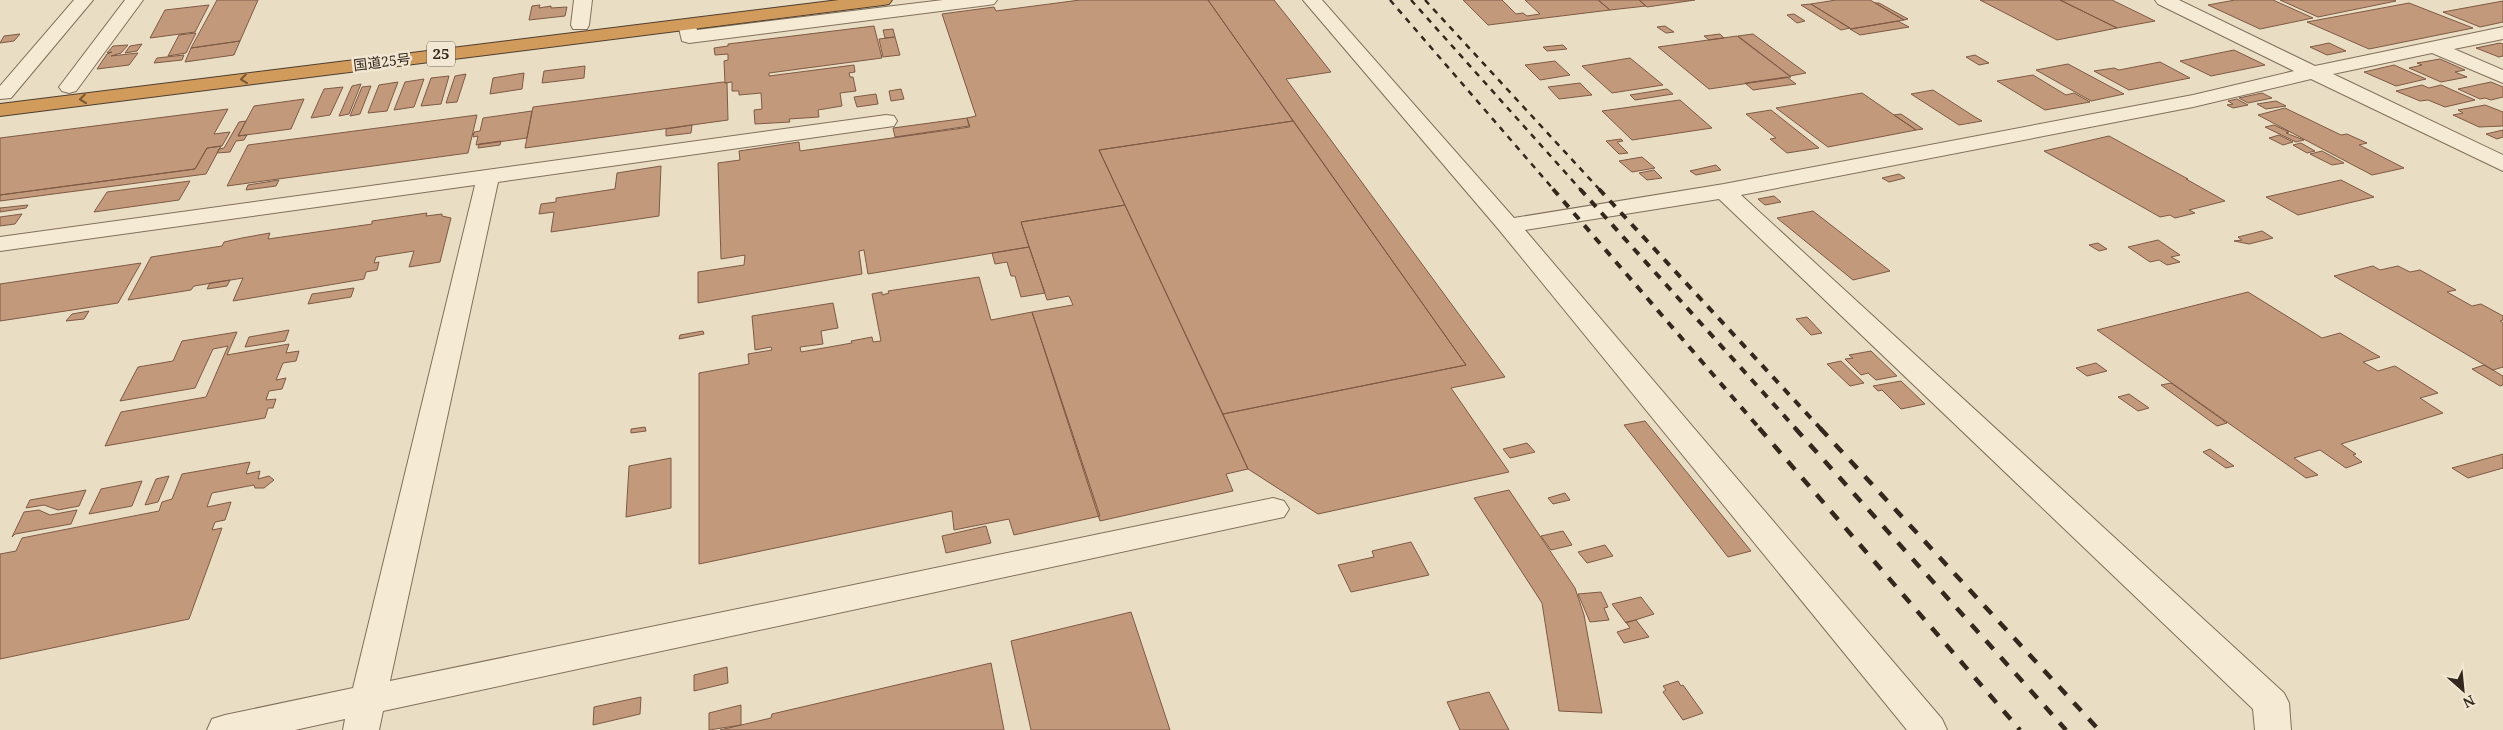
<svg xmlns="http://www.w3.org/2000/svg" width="2503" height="730" viewBox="0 0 2503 730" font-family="'Noto Serif','Noto Sans JP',serif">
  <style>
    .building { fill: #c3997c; stroke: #7e5a44 }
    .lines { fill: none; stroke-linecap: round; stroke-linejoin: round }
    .minor-casing { stroke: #816f5c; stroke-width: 2 }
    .highway-casing { stroke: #4f3e2f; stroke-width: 2 }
    .minor { fill: #f5ebd5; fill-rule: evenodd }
    .highway { fill: #d09b5b; fill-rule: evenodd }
    .rail-far2 { stroke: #33281e; stroke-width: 2.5; stroke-dasharray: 6 6; stroke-linecap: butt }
    .rail-far1 { stroke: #33281e; stroke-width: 4; stroke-dasharray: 8 8; stroke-linecap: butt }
    .rail { stroke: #33281e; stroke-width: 4.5; stroke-dasharray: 11 11; stroke-linecap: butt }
    .oneway { stroke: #725636 }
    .labels { text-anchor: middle; stroke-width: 5; stroke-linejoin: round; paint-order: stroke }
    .far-street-label { font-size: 14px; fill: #33281e; stroke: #f1e7d2 }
    .shield { fill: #f1e7d2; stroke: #6c6154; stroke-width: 1 }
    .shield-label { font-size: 15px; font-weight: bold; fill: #33281e }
  </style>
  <rect width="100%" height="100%" fill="#e9ddc3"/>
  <path class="building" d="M217 0H258L240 41 191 48Z
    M1080 0H1208L1293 121 1099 150 1125 205 1021 222 1029 247 868 274 864 250 859 251 862 274 698 303V272L744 265 745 255 721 259 718 163 740 160 739 151 799 142 800 151 970 127 967 118 976 116 942 14 994 7 996 11Z
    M1208 0H1274L1331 72 1286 79 1505 377 1451 388 1509 472 1318 514 1248 469 1223 414 1466 365Z
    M1463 0H1502L1516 14 1523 13 1527 16 1540 14 1525 0H1598L1610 10 1488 25Z
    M1598 0H1639L1646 6 1610 10Z
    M1639 0H1695L1647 7Z
    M1836 0H1870L1904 20 1851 29 1811 4Z
    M1980 0H2060L2117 28 2057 40Z
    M2060 0H2112L2155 21 2117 28Z
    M2235 0H2273L2313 18 2260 29 2208 5Z
    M2280 0H2394L2396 1 2318 17Z
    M2503 1V22L2480 27 2443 12Z
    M1875 3H1879L1908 19 1904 20Z
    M2409 3 2473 28 2369 49 2307 22Z
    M1811 4 1850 28 1841 30 1801 5Z
    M209 5 195 32 150 38 165 10Z
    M540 5 539 8 551 6V8L567 7 565 16 529 20 532 6Z
    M1794 14 1805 21 1797 23 1787 15Z
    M1898 21 1909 27 1860 35 1850 29Z
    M874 26 882 58 769 73V76L854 65 855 72 849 73 850 77H853L856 91 840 93 842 106 818 110 819 117 789 119 790 122 755 124 754 110 762 109 761 93 739 95V91H732V82L725 83 724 61 728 60V54L715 55 714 48 728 46V44Z
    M1665 26 1674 32 1666 33 1657 27Z
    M893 29 895 37 885 38 883 30Z
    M196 33 186 53 168 56 179 35Z
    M20 34 14 41 0 43 4 36Z
    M1720 34 1724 38 1709 40 1704 36Z
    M1753 34 1806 73 1790 76 1738 36Z
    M1737 36 1791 77 1709 89 1658 47Z
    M895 37 900 55 883 57 879 39Z
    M240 41 234 55 185 62 191 48Z
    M2329 43 2346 51 2327 55 2310 47Z
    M2500 43 2503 44V56L2499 57 2476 48Z
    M142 44 137 51 125 53 130 46Z
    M128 45 121 53 111 56 138 53 129 65 97 69 107 54 112 52 107 53 113 46Z
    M1563 45 1567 49 1547 51 1543 47Z
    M2234 50 2265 65 2211 76 2180 61Z
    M184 55 182 60 154 63 157 58Z
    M1975 55 1989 63 1979 65 1966 57Z
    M1630 58 1663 85 1612 93 1582 66Z
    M2440 59 2465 70 2455 72 2467 77 2441 82 2409 68 2422 65 2417 63Z
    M1555 61 1570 75 1540 80 1525 65Z
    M2160 62 2190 78 2129 90 2094 71 2114 68 2119 70Z
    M2068 64 2124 94 2091 101 2036 70Z
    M2394 65 2426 79 2396 86 2364 72Z
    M585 66 584 78 542 83 544 71Z
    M524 73 522 89 490 94 493 78Z
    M466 74 457 102 446 103 455 76Z
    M2033 75 2066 95 2074 93 2090 102 2045 110 1997 81Z
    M449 76 441 104 421 106 431 78Z
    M1787 77 1796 84 1753 90 1745 83Z
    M424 79 414 107 394 110 405 82Z
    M398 82 387 111 368 113 379 85Z
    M723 82 727 83 728 120 525 148 533 107Z
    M2491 82 2503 87V97L2491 100 2485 98 2480 99 2458 89Z
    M1580 83 1592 95 1559 99 1548 87Z
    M361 84 349 114 339 116 352 86Z
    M2422 85 2429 88 2441 85 2475 100 2445 107 2428 100 2420 101 2396 91Z
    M371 86 360 114 350 116 362 87Z
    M343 87 330 115 311 118 324 89Z
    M901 89 904 99 891 101 889 91Z
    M1667 89 1673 94 1635 100 1630 95Z
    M1933 90 1975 117 1982 121 1959 125 1911 94Z
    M1862 93 1916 130 1828 147 1776 108Z
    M2262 93 2272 98 2248 103 2239 98Z
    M876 94 878 104 857 107 854 97Z
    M304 99 291 129 238 136 254 106Z
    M2237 99 2248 105 2233 108 2227 105 2233 104 2228 101Z
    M1680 100 1712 128 1632 140 1602 111Z
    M2276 101 2286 106 2266 109 2257 104Z
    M2485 105 2503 112V126L2479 127 2453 115 2463 113 2458 110Z
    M2285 108 2341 135 2347 134 2367 143 2359 145 2404 168 2372 175 2258 115Z
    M228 109 214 134 230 132 222 146 207 148 195 169 0 195V138Z
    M1771 110 1819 148 1787 153 1770 139 1776 138 1746 114Z
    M532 111 527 138 476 145 478 136 473 137 474 132 480 131 483 118Z
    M1901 114 1923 129 1916 130 1894 115Z
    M477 115 468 153 227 186 248 145Z
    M967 118 969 126 895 137 893 128Z
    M246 121 238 136 247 135 244 140 236 141 230 152 217 153 219 149 224 148 239 122Z
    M1293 121 1466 365 1223 414 1099 150Z
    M692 125 691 133 666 136V129Z
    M2274 125 2289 132 2286 133 2304 140 2296 142 2265 127Z
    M2503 130V137L2497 139 2486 134Z
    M2279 135 2293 142 2283 145 2269 138Z
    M2109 136 2188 179H2186L2225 201 2189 210 2195 213 2175 218 2170 215 2160 217 2044 151Z
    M1621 139 1623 141 1617 142 1628 153 1619 154 1606 141Z
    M501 141 500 145 478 148 479 144Z
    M2301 143 2315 151 2307 153 2293 145Z
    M221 146 206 174 0 201V195L195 169 207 148Z
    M2322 151 2344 163 2332 165 2310 154Z
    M1642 157 1655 168 1632 172 1619 161Z
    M1716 165 1721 170 1696 175 1690 171Z
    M661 166 659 216 551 232 554 212 539 214 541 204 556 202V198L615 189 617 173Z
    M1654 170 1662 178 1647 180 1639 173Z
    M1899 174 1905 178 1889 182 1882 178Z
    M279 180 276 186 246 190 248 185Z
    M2341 180 2374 197 2298 215 2266 197Z
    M190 181 179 200 94 212 107 192Z
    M1774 196 1781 202 1765 205 1758 199Z
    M28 205 26 208 0 212V208Z
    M1125 205 1248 469 1226 474 1233 491 1100 521 1032 312 1073 305 1069 296 1047 300 1021 222Z
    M1813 211 1890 271 1853 280 1777 218Z
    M427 213 426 216 442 214V216L451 218 440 262 409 267 414 251 376 257 374 263 379 262 377 270 366 272 364 279 329 285 233 301 243 278 194 286 191 290 128 300 151 257 222 246 224 242 242 238 270 233 268 239 372 224V221Z
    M22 214 15 224 0 226V217Z
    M2262 231 2273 238 2249 244 2234 241 2242 240 2238 237Z
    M2158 240 2180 255 2171 257 2180 262 2167 265 2159 260 2150 262 2128 247Z
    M2098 243 2107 249 2099 251 2089 245Z
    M1029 247 1045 293 1021 297 1015 276H1011L1007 262 995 264 992 253Z
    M141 263 118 303 0 321V284Z
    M2373 266 2380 270 2398 266 2410 272 2420 270 2456 290 2447 292 2472 306 2481 304 2503 316V320L2500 321 2503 323V367L2493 370 2334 276Z
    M979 277 991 320 1032 312 1100 516 1014 535 1009 519 954 530 952 511 699 564V373L749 364 748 354 772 350 771 347 755 350 752 316 833 303 838 328 821 331 823 344 800 347 801 352 852 343 851 341 872 337 873 342 881 341 872 294 882 292V295L889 293 888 291Z
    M230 280 227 286 207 289 210 283Z
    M354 288 351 297 308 304 312 294Z
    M2248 292 2322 338 2340 333 2380 357 2363 362 2378 371 2395 366 2438 393 2420 398 2443 413 2341 444 2356 454 2353 455 2362 462 2346 468 2320 450 2294 458 2318 475 2306 478 2097 330Z
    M89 311 84 319 66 321 72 314Z
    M1807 317 1822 333 1811 335 1796 319Z
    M289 330 285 341 245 347 249 337Z
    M703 331 704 334 679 339 680 335Z
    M237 332 227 355 289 344 286 353 299 351 296 361 283 363 276 380 286 378 282 389 269 391 266 400 276 399 273 408H268L265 418 105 446 121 412 206 397 228 346 213 349 195 388 120 401 138 367 173 361 182 341Z
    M1871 351 1897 376 1876 380 1868 373 1861 375 1845 359 1853 358 1849 355Z
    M1841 361 1864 383 1850 386 1827 364Z
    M2096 363 2107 371 2087 376 2076 368Z
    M2484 365 2503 376V385L2500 386 2472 369Z
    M1901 381 1925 404 1901 409 1882 390 1878 391 1873 386Z
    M2171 383 2227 423 2217 426 2161 385Z
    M2129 394 2149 408 2138 411 2118 397Z
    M1645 421 1751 551 1728 557 1624 425Z
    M645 427 646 431 631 433V429Z
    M1527 443 1535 452 1510 458 1503 449Z
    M2210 449 2234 466 2226 468 2203 452Z
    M2503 454V468L2468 478 2452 468Z
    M671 458V508L626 517 629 466Z
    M250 462 246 474 260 471 258 479 269 476 274 480 264 488H255L254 485 212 493 207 507 231 502 225 520 215 522 212 530 222 528 189 619 0 659V554L16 551 22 538 159 511 162 502 172 499 182 474Z
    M169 476 158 502 145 505 156 479Z
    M142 481 132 506 89 514 101 489Z
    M86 490 79 506 58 510 44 505 26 508 30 500Z
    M1509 490 1575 588 1584 615 1602 713 1559 711 1542 603 1474 498Z
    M1565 493 1570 500 1553 504 1548 498Z
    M39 510 50 515 77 510 71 524 15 534 12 537 24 512Z
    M986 526 991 543 946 553 942 536Z
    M1563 531 1572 545 1551 550 1541 536Z
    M1411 542 1429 575 1351 592 1338 565 1374 557 1372 551Z
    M1605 545 1613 556 1587 563 1578 552Z
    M1601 592 1608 607 1604 608 1609 620 1590 622 1578 594Z
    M1641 597 1654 614 1626 623 1612 604Z
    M1131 612 1170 730H1031L1011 641Z
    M1636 620 1649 637 1624 643 1617 632 1630 628 1626 622Z
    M991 663 1004 730H720L771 718 772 714Z
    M727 667 728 683 694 691V675Z
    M1678 681 1681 686 1683 685 1703 713 1683 720 1663 692 1666 690 1663 686Z
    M1489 692 1509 730H1460L1447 702Z
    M641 697 640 714 593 725 594 707Z
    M741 705V725L709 730V713Z"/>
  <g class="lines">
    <defs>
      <path id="minor" d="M74 0H93L11 98 0 99V86Z
        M125 0H143L76 91 69 93 62 91 59 87Z
        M574 0H592L589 25 587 29H573L571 25Z
        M943 0H997L994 4 988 5 689 43 682 41 678 24 680 20H694L697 30Z
        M1303 0H1322L1514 218 1724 184 2193 95 2294 71 2158 4 2155 0H2179L2315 66 2503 27V39L2454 49 2503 70V83L2432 53 2333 74 2503 155V171L2311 79 2193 107 1741 195 2284 693 2289 703 2291 730H2255L2253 709 1719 199 1525 230 1942 719 1947 730H1907L1500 231Z
        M886 115 894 116 897 121 894 126 498 182 390 681 1273 498 1284 501 1289 509 1284 517 383 711 379 730H343L345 719 295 730H207L212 719 225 715 353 688 475 185 0 251V237Z"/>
      <path id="highway" d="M839 0H892L889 4 883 5 0 116V104Z"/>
    </defs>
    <use href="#minor" class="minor-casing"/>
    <use href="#highway" class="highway-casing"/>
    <use href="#minor" class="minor"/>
    <use href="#highway" class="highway"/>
    <path class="rail-far2" d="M1390 0 1554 190
      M1411 0 1581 190
      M1425 0 1600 190"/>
    <path class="rail-far1" d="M1553 189 1760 429
      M1580 189 1796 429
      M1599 189 1821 429"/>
    <path class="rail" d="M1759 428 2020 730
      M1795 428 2066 730
      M1820 428 2099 730"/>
  </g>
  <defs><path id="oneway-chevron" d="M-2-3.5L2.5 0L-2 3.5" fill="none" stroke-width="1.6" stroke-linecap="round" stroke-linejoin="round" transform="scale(1.25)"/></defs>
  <g class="oneway">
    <use href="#oneway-chevron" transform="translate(244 79) rotate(173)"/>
    <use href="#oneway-chevron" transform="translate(83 99) rotate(173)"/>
  </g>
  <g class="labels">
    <g class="far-street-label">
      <text transform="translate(382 62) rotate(-7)" y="5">国道25号</text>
    </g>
    <rect class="shield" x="427" y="41.5" width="28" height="25" rx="4"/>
    <g class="shield-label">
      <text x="441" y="59">25</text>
    </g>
  </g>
  <g transform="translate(2463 690) rotate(153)" stroke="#f1e7d2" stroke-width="4" paint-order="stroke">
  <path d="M0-4L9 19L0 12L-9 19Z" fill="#33281e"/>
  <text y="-8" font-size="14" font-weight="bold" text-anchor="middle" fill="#33281e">N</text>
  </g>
</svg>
